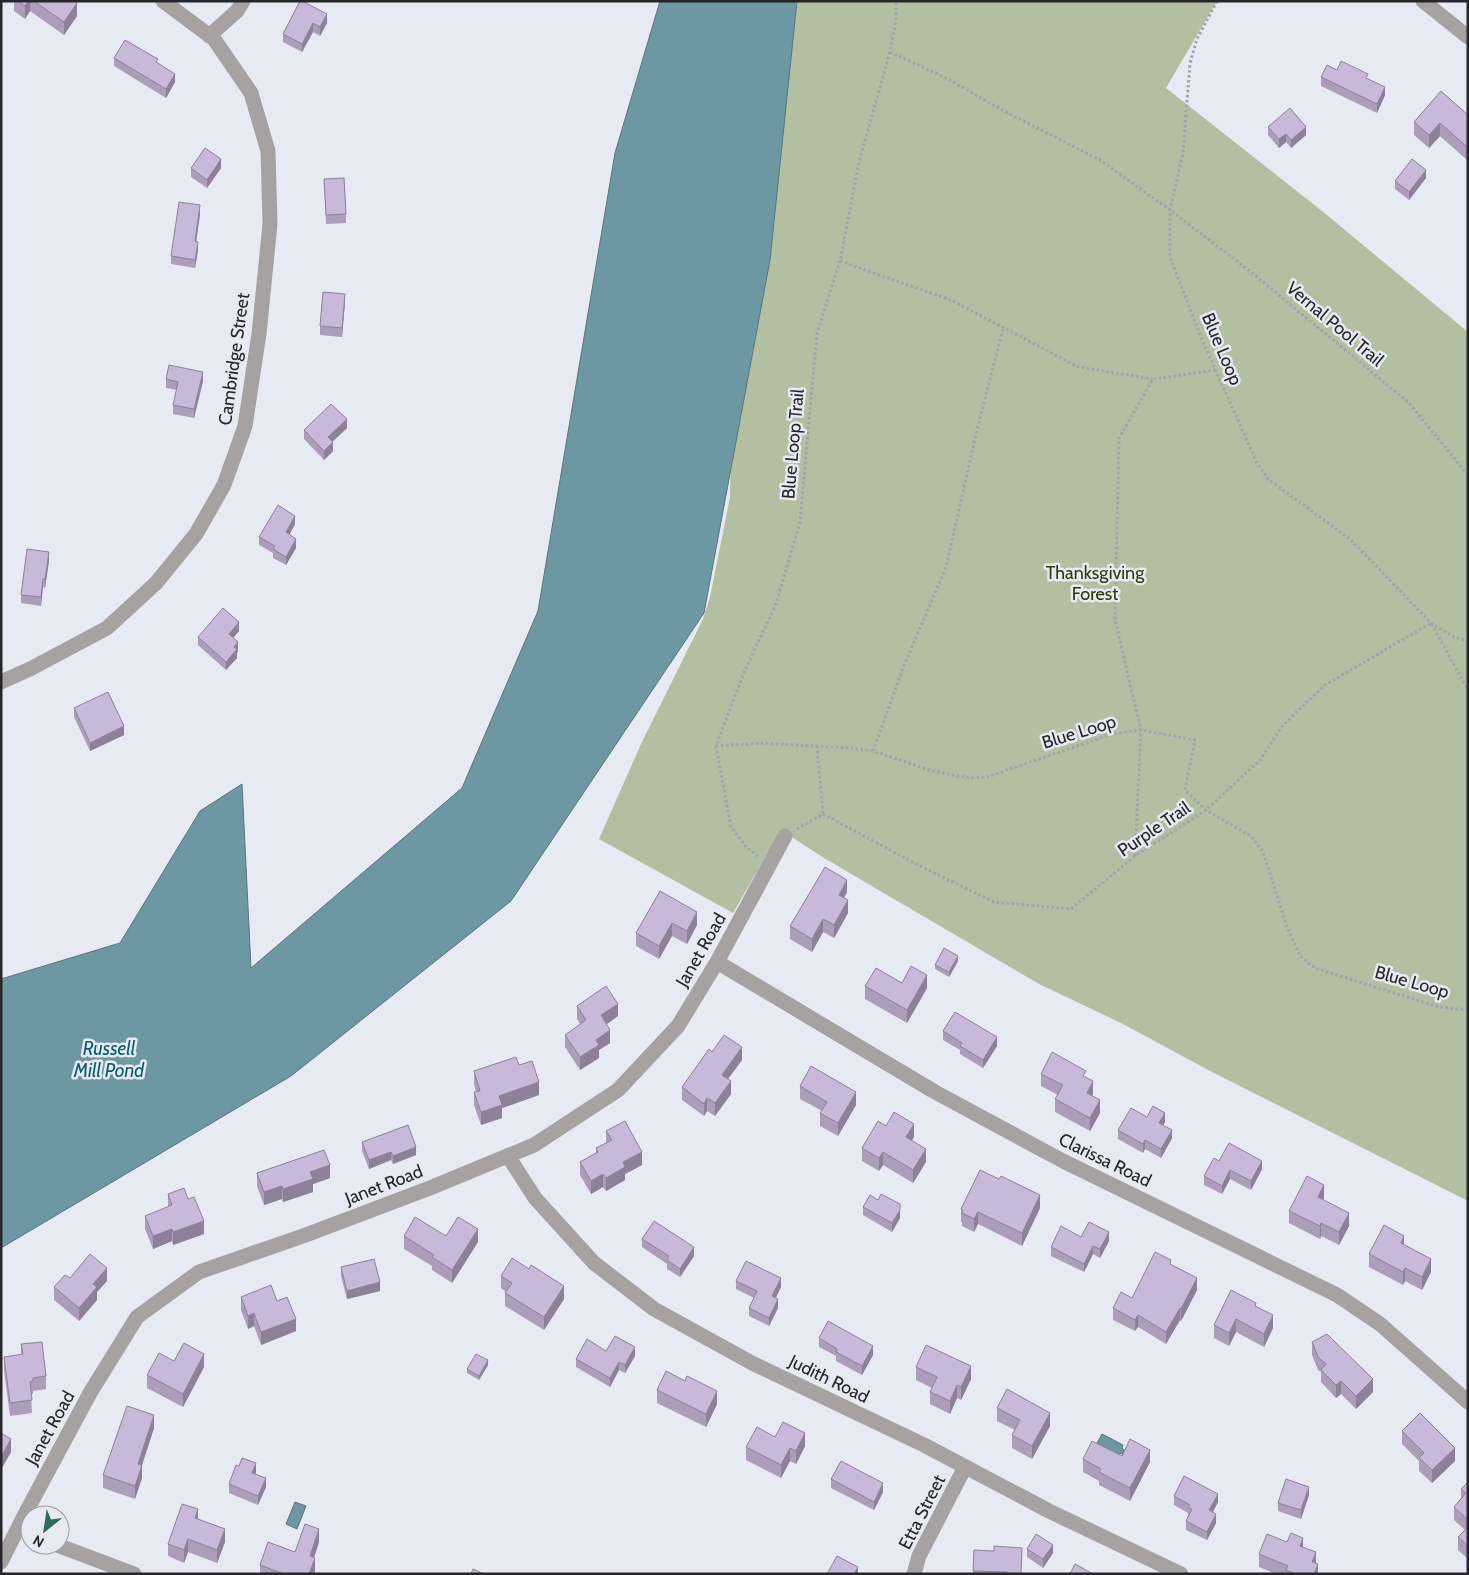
<svg xmlns="http://www.w3.org/2000/svg" width="1469" height="1575" viewBox="0 0 1469 1575" font-family="Cabin,sans-serif">
  <style>
    .green { fill: #b2bfa0 }
    .water { fill: #6e97a4; stroke: #58757f }
    .lines { fill: none; stroke-linecap: round; stroke-linejoin: round }
    .path { stroke: #a3a4ab; stroke-width: 3; stroke-dasharray: 2.5 2.5; stroke-linecap: butt }
    .minor { stroke: #a7a2a2; stroke-width: 15 }
    .wall { fill: #ac9ebb }
    .shaded-wall { fill: #8c8198 }
    .building { fill: #c8b8d9; stroke: #8c8198 }
    .labels { text-anchor: middle; stroke-width: 5; stroke-linejoin: round; paint-order: stroke }
    .street-label { font-size: 18px; fill: #26262a; stroke: #e8eaf3 }
    .park-label { font-size: 18px; fill: #2a3b04; stroke: #e8eaf3 }
    .water-label { font-size: 19px; font-style: italic; fill: #085d72; stroke: #e8eaf3 }
  </style>
  <rect width="100%" height="100%" fill="#e8eaf3"/>
  <path class="green" d="M791 1H1217L1166 88 1322 211 1468 332V1201L1212 1072 1123 1024 1039 984 824 858 781 830 733 913 599 839 641 744 703 619 710 597 730 497 731 451Z"/>
  <path class="water" d="M660 1H797L770 260 704 613 511 901 291 1076 1 1248V979L120 943 200 811 242 784 251 968 462 788 538 611 615 153Z
    M1102 1434 1123 1445 1122 1448 1124 1450 1122 1454 1119 1453 1118 1456 1096 1445Z
    M295 1502 306 1506 297 1529 286 1524Z"/>
  <g class="lines">
    <path class="path" d="M1217 1 1197 39 1190 63 1183 153 1170 210V257L1200 335 1257 463 1268 479 1350 539 1431 623 1454 637 1468 641
      M890 52 946 78 1004 111 1100 160 1170 210 1251 272 1408 402 1468 475
      M840 261 953 301 1078 367 1153 379
      M716 746 759 743 851 748 873 751 932 771 969 778 987 777 1112 734 1141 730 1195 740 1185 790 1206 810 1251 836 1263 852 1287 927 1300 956 1315 968 1439 1007 1468 1010
      M817 746 823 814
      M873 751 903 668 946 567 977 430 1003 328
      M797 829 823 814 914 863 994 902 1071 909 1135 856 1206 810 1260 760 1283 725 1325 685 1431 623 1468 690
      M758 856 747 848 731 827 716 746 745 670 776 604 800 522 817 333 840 261 859 162 890 52 896 20V1
      M1135 856 1141 730 1115 620 1119 438 1153 379 1216 370"/>
    <path class="minor" d="M1423 1 1468 37
      M209 36 237 11 243 1
      M1 682 30 669 107 628 156 583 196 534 224 485 245 426 259 334 270 224 268 151 251 93 214 39 163 1
      M717 962 935 1092 1063 1161 1337 1295 1380 1324 1468 1402
      M508 1156 535 1198 594 1263 654 1309 752 1363 924 1445 1049 1511 1181 1574
      M57 1545 134 1574
      M1 1562 25 1514 90 1393 137 1317 199 1272 303 1236 430 1188 534 1145 618 1090 678 1026 717 962 785 836
      M914 1574 919 1556 965 1467"/>
  </g>
  <path class="wall" d="M14 1H75L77 16 64 35 30 11 25 19 14 11Z
    M300 1 327 23 320 36 313 32 302 52 283 42V34Z
    M114 58 158 63 175 82 166 98 114 66Z
    M1337 70 1368 79 1385 95 1377 113 1321 86V77Z
    M1468 115V159L1467 160 1440 136 1429 148 1414 135V122Z
    M1268 127 1306 135 1291 148 1286 142 1279 148 1268 135Z
    M191 168H221L207 188 191 177Z
    M1426 178 1409 200 1395 189V181Z
    M324 179 346 214V223L326 224Z
    M200 214 196 242 198 250 195 268 171 264V256Z
    M345 302 342 337 320 335V326Z
    M166 379 203 381 194 418 173 414V405L177 390 166 388Z
    M347 428 333 441V451L324 460 304 439V430Z
    M295 524 289 535 296 548 286 565 273 558V553L259 545V537Z
    M49 561 45 588 43 587 41 606 21 603V595Z
    M239 631 233 638 238 651 237 653V658L226 670 198 645V637Z
    M74 708 124 735 90 751 74 717Z
    M660 891 697 925 687 944 672 936 659 959 636 946V933Z
    M847 892 844 898 848 913 834 938 823 932 812 952 790 939V926Z
    M958 961 949 977 935 969V965Z
    M902 983 927 988 907 1023 865 999V986Z
    M577 1006 618 1016 607 1024 610 1043 599 1050V1058L580 1070 565 1047V1035L580 1024 577 1019Z
    M943 1031 997 1046 983 1068 960 1054V1050L943 1040Z
    M712 1052 742 1060 728 1079 731 1094 715 1116 707 1111 704 1116 682 1100V1087Z
    M519 1065 539 1095 502 1108V1118L481 1125 474 1105V1092H476L474 1084V1071Z
    M1041 1074 1086 1078 1093 1094 1092 1096 1100 1113 1090 1131 1055 1112V1099L1058 1095 1041 1086Z
    M800 1086 856 1105 838 1136 820 1126V1113L822 1111 800 1099Z
    M1147 1117 1165 1122 1163 1125 1172 1138 1161 1158 1145 1149 1143 1153 1118 1139V1130Z
    M886 1126 914 1137 912 1140 926 1162 913 1183 883 1165 879 1171 862 1161V1148Z
    M606 1131 642 1165 625 1174V1180L606 1191 603 1187 591 1194 580 1175V1162L596 1153V1148L606 1143Z
    M362 1142 416 1155 393 1164 391 1160 369 1169 362 1151Z
    M1219 1161 1262 1169 1251 1190 1230 1179 1222 1194 1204 1185V1176Z
    M257 1173 330 1178 313 1184V1192L283 1202 282 1199 264 1205 257 1186Z
    M168 1194 188 1199 204 1234 173 1245 172 1241 153 1249 145 1229V1216L168 1207Z
    M1324 1198 1323 1200 1349 1226 1339 1245 1321 1236 1320 1239 1289 1223V1211Z
    M863 1207 900 1218 892 1232 863 1215Z
    M1040 1208 1022 1246 978 1224 974 1232 962 1226V1222H961V1209Z
    M404 1236H446L478 1242 452 1283 432 1270V1266L404 1249Z
    M1081 1237 1109 1241 1100 1258 1093 1254 1084 1272 1051 1256V1247Z
    M642 1239 694 1256 680 1277 667 1269V1264L642 1247Z
    M1404 1245 1431 1272 1422 1290 1405 1281 1403 1285 1369 1267V1254Z
    M1171 1265 1197 1290 1181 1321 1180 1320 1166 1344 1138 1327 1135 1331 1113 1320V1308L1132 1298Z
    M341 1267 380 1291 347 1299 341 1276Z
    M501 1276 564 1299 544 1330 505 1306V1293L506 1292 501 1288Z
    M107 1281 97 1292V1300L79 1321 54 1300V1287Z
    M736 1281 781 1287 776 1298 778 1308 769 1326 749 1316V1308L754 1298 736 1289Z
    M241 1297 277 1301 296 1331 261 1345 254 1326 248 1329 241 1310Z
    M1256 1306 1273 1328 1264 1347 1236 1332 1229 1346 1214 1338V1325Z
    M819 1338 873 1355 862 1375 836 1361V1356L819 1347Z
    M1312 1342 1373 1392 1356 1409 1341 1394 1336 1398 1321 1382V1372L1318 1370 1312 1355Z
    M21 1344 46 1376V1389L33 1391V1394H31L32 1413 10 1416 4 1370V1357L21 1355Z
    M606 1351 635 1356 625 1373 619 1370 610 1387 576 1367V1359Z
    M174 1361 204 1367 183 1407 147 1388V1375Z
    M488 1365 479 1380 467 1373V1369Z
    M916 1367 971 1379 961 1400 957 1398 950 1414 930 1404V1392L932 1388 916 1380Z
    M657 1390 717 1404 706 1427 657 1403Z
    M997 1408 1050 1426 1032 1459 1012 1448V1435L1015 1430 997 1421Z
    M154 1428 142 1465V1478L135 1499 103 1488V1475Z
    M1402 1431 1455 1461 1432 1483 1419 1471V1461L1402 1444Z
    M775 1437 805 1446 796 1464 790 1461 781 1478 746 1460V1447Z
    M1122 1456 1150 1462 1130 1501 1099 1485V1481L1083 1472V1459Z
    M256 1472 255 1474 266 1487 258 1505 229 1493V1484Z
    M831 1479 883 1492 874 1510 831 1488Z
    M1468 1482V1559L1458 1550V1537L1465 1530 1454 1520V1507L1461 1498V1489Z
    M1309 1495 1301 1519 1278 1511V1503Z
    M1174 1496 1218 1502 1213 1512 1216 1523 1207 1540 1186 1530V1521L1188 1516V1513L1174 1505Z
    M198 1519 225 1542 217 1563 188 1552 184 1563 168 1556V1544Z
    M319 1542 314 1558 315 1571 314 1574H260V1565Z
    M1287 1542 1303 1547 1316 1563 1318 1574H1276L1259 1567V1554Z
    M1027 1549 1053 1553 1043 1568 1027 1557Z
    M974 1550 1022 1574H973Z"/>
  <path class="shaded-wall" d="M28 1H30V11L25 19V6Z
    M77 3V16L64 35V22Z
    M327 14V23L320 36V27Z
    M313 23V32L302 52V44Z
    M175 74V82L166 98V89Z
    M1385 87V95L1377 113V104Z
    M1440 123V136L1429 148V135Z
    M1306 127V135L1291 148V140Z
    M1286 134V142L1279 148V139Z
    M1468 146V159L1467 160V147Z
    M221 159V168L207 188V180Z
    M1426 170V178L1409 200V192Z
    M200 205V214L195 250V241Z
    M198 242V250L195 268V260Z
    M345 294V302L342 337V328Z
    M203 372V381L194 418V409Z
    M347 419V428L328 446V437Z
    M333 442V451L324 460V451Z
    M295 516V524L286 541V532Z
    M296 539V548L286 565V557Z
    M49 552V561L45 588V579Z
    M43 579V587L41 606V597Z
    M239 622V631L229 643V634Z
    M238 642V651L237 653V658L226 670V662L234 647Z
    M124 726V735L90 751V743Z
    M847 880V892L839 907V895Z
    M848 900V913L834 938V925Z
    M697 912V925L687 944V931Z
    M823 919V932L812 952V939Z
    M672 923V936L659 959V946Z
    M958 956V961L949 977V972Z
    M927 975V988L907 1023V1010Z
    M618 1004V1016L601 1028V1015Z
    M610 1030V1043L599 1050V1058L580 1070V1057L596 1040Z
    M997 1037V1046L983 1068V1060Z
    M742 1047V1060L722 1087V1075Z
    M731 1081V1094L715 1116V1103Z
    M1093 1081V1094L1087 1106V1093Z
    M539 1082V1095L502 1108V1118L481 1125V1112L499 1096Z
    M856 1092V1105L838 1136V1123Z
    M707 1098V1111L704 1116V1104Z
    M1100 1100V1113L1090 1131V1118Z
    M1165 1113V1122L1159 1132V1123Z
    M914 1124V1137L906 1150V1137Z
    M1172 1130V1138L1161 1158V1149Z
    M1145 1140V1149L1143 1153V1144Z
    M416 1147V1155L393 1164V1156Z
    M926 1149V1162L913 1183V1170Z
    M391 1152V1160L369 1169V1160Z
    M642 1152V1165L625 1174V1180L606 1191V1178L623 1162Z
    M883 1152V1165L879 1171V1158Z
    M1262 1161V1169L1251 1190V1181Z
    M330 1165V1178L313 1184V1192L283 1202V1189L310 1172Z
    M1230 1170V1179L1222 1194V1186Z
    M603 1174V1187L591 1194V1181Z
    M1324 1185V1198L1318 1210V1197Z
    M282 1186V1199L264 1205V1192Z
    M1040 1195V1208L1022 1246V1233Z
    M900 1210V1218L892 1232V1223Z
    M978 1212V1224L974 1232V1219Z
    M1349 1213V1226L1339 1245V1232Z
    M204 1221V1234L173 1245V1232Z
    M1321 1223V1236L1320 1239V1226Z
    M172 1229V1241L153 1249V1236Z
    M478 1229V1242L452 1283V1270Z
    M1109 1232V1241L1100 1258V1249Z
    M1404 1236V1248L1401 1243Z
    M1093 1246V1254L1084 1272V1264Z
    M694 1247V1256L680 1277V1269Z
    M1431 1259V1272L1422 1290V1277Z
    M107 1268V1281L97 1292V1300L79 1321V1308L93 1284Z
    M1405 1268V1281L1403 1285V1272Z
    M781 1278V1287L772 1305V1296Z
    M1197 1278V1290L1181 1321V1309Z
    M380 1282V1291L347 1299V1291Z
    M564 1286V1299L544 1330V1317Z
    M778 1299V1308L769 1326V1318Z
    M1180 1308V1320L1166 1344V1332Z
    M254 1313V1326L248 1329V1316Z
    M1138 1315V1327L1135 1331V1320Z
    M1273 1315V1328L1264 1347V1334Z
    M296 1319V1331L261 1345V1332Z
    M1236 1319V1332L1229 1346V1333Z
    M873 1346V1355L862 1375V1366Z
    M635 1347V1356L625 1373V1365Z
    M204 1354V1367L183 1407V1394Z
    M488 1360V1365L479 1380V1376Z
    M619 1362V1370L610 1387V1378Z
    M971 1366V1379L961 1400V1387Z
    M1373 1379V1392L1356 1409V1396Z
    M1341 1381V1394L1336 1398V1385Z
    M957 1385V1398L950 1414V1401Z
    M717 1391V1404L706 1427V1414Z
    M1050 1413V1426L1032 1459V1446Z
    M154 1415V1428L142 1465V1478L135 1499V1486L138 1464Z
    M805 1433V1446L796 1464V1451Z
    M11 1439V1452L1 1470V1457Z
    M790 1448V1461L781 1478V1465Z
    M1455 1448V1461L1432 1483V1470Z
    M1150 1450V1462L1130 1501V1488Z
    M256 1463V1472L252 1481V1473Z
    M266 1478V1487L258 1505V1496Z
    M883 1483V1492L874 1510V1502Z
    M1309 1487V1495L1301 1519V1510Z
    M1218 1494V1502L1209 1519V1510Z
    M198 1509V1522L195 1518Z
    M1216 1514V1523L1207 1540V1532Z
    M225 1529V1542L217 1563V1550Z
    M319 1529V1542L310 1569V1556Z
    M1303 1538V1551L1300 1546Z
    M188 1539V1552L184 1563V1550Z
    M1053 1545V1553L1043 1568V1559Z
    M1316 1552V1565L1312 1562Z
    M315 1558V1571L314 1574H309Z
    M1318 1564V1574H1314Z
    M858 1567V1574H854Z"/>
  <path class="building" d="M18 1H28L25 6Z
    M34 1H75L77 3 64 22Z
    M300 1H302L327 14 320 27 313 23 302 44 283 34Z
    M125 40 158 59 156 62 175 74 166 89 114 58Z
    M1341 61 1368 74 1366 78 1385 87 1377 104 1321 77 1327 65 1337 70Z
    M1441 91 1468 115V146L1467 147 1440 123 1429 135 1414 122Z
    M1290 108 1306 127 1291 140 1286 134 1279 139 1268 127Z
    M205 148 221 159 207 180 191 168Z
    M1412 159 1426 170 1409 192 1395 181Z
    M344 178 346 214 326 215 324 179Z
    M179 202 200 205 195 241 198 242 195 260 171 256Z
    M323 292 345 294 342 328 320 326Z
    M169 365 203 372 194 409 173 405 178 382 166 379Z
    M331 404 347 419 328 437 333 442 324 451 304 430Z
    M278 505 295 516 286 532 296 539 286 557 273 549 275 546 259 537Z
    M27 549 49 552 45 579H43L41 597 21 595Z
    M223 608 239 622 229 634 238 642 234 647 237 649 226 662 198 637Z
    M108 692 124 726 90 743 74 708Z
    M825 867 847 880 839 895 848 900 834 925 823 919 812 939 790 926Z
    M660 891 697 912 687 931 672 923 659 946 636 933Z
    M944 948 958 956 949 972 935 965Z
    M911 966 927 975 907 1010 865 986 876 968 902 983Z
    M606 986 618 1004 601 1015 610 1030 596 1040 599 1045 580 1057 565 1035 586 1020 577 1006Z
    M955 1012 997 1037 983 1060 960 1046 962 1043 943 1031Z
    M724 1035 742 1047 722 1075 731 1081 715 1103 707 1098 704 1104 682 1087 709 1049 712 1052Z
    M1052 1052 1086 1071 1083 1076 1093 1081 1087 1093 1100 1100 1090 1118 1055 1099 1063 1085 1041 1074Z
    M516 1057 519 1065 532 1061 539 1082 499 1096 502 1105 481 1112 474 1092 480 1091 474 1071Z
    M811 1066 856 1092 838 1123 820 1113 827 1102 800 1086Z
    M1153 1106 1165 1113 1159 1123 1172 1130 1161 1149 1145 1140 1143 1144 1118 1130 1131 1108 1147 1117Z
    M894 1112 914 1124 906 1137 926 1149 913 1170 883 1152 879 1158 862 1148 878 1121 886 1126Z
    M625 1121 642 1152 623 1162 625 1167 606 1178 603 1174 591 1181 580 1162 598 1152 596 1148 612 1140 606 1131Z
    M408 1125 416 1147 393 1156 391 1152 369 1160 362 1142Z
    M1229 1143 1262 1161 1251 1181 1230 1170 1222 1186 1204 1176 1214 1158 1219 1161Z
    M324 1150 330 1165 310 1172 313 1179 283 1189 282 1186 264 1192 257 1173Z
    M980 1170 999 1179 1001 1176 1040 1195 1022 1233 978 1212 974 1219 962 1213 963 1210 961 1209Z
    M1307 1176 1324 1185 1318 1197 1349 1213 1339 1232 1321 1223 1320 1226 1289 1211Z
    M184 1188 188 1199 194 1197 204 1221 173 1232 172 1229 153 1236 145 1216 172 1205 168 1194Z
    M881 1194 900 1204V1210L892 1223 863 1207 870 1195 878 1200Z
    M415 1217 446 1236 458 1217 478 1229 452 1270 432 1257 434 1255 404 1236Z
    M654 1221 694 1247 680 1269 667 1260 669 1256 642 1239Z
    M1089 1222 1109 1232 1100 1249 1093 1246 1084 1264 1051 1247 1061 1226 1081 1237Z
    M1384 1225 1404 1236 1401 1243 1431 1259 1422 1277 1405 1268 1403 1272 1369 1254Z
    M1155 1252 1171 1260 1170 1264 1197 1278 1181 1309 1180 1308 1166 1332 1138 1315 1135 1320 1113 1308 1121 1292 1132 1298Z
    M90 1254 107 1268 93 1284 97 1287 79 1308 54 1287 65 1275 70 1278Z
    M512 1258 529 1269 531 1265 564 1286 544 1317 505 1293 512 1283 501 1276Z
    M374 1259 380 1282 347 1291 341 1267Z
    M746 1261 781 1278 772 1296 778 1299 769 1318 749 1308 757 1291 736 1281Z
    M271 1285 277 1301 287 1297 296 1319 261 1332 254 1313 248 1316 241 1297Z
    M1231 1290 1256 1303 1255 1306 1273 1315 1264 1334 1236 1319 1229 1333 1214 1325Z
    M828 1321 873 1346 862 1366 836 1352 837 1349 819 1338Z
    M1327 1334 1373 1379 1356 1396 1341 1381 1336 1385 1321 1370 1326 1364 1318 1357 1312 1342Z
    M615 1336 635 1347 625 1365 619 1362 610 1378 576 1359 587 1339 606 1351Z
    M42 1342 46 1376 33 1378V1381L30 1382 32 1400 10 1403 4 1357 23 1354 21 1344Z
    M184 1343 204 1354 183 1394 147 1375 159 1353 174 1361Z
    M926 1345 971 1366 961 1387 957 1385 950 1401 930 1392 937 1377 916 1367Z
    M476 1354 488 1360 479 1376 467 1369Z
    M666 1371 685 1381 687 1376 717 1391 706 1414 657 1390Z
    M1007 1389 1050 1413 1032 1446 1012 1435 1020 1420 997 1408Z
    M127 1406 154 1415 138 1464 142 1465 135 1486 103 1475Z
    M1420 1413 1455 1448 1432 1470 1419 1458 1424 1453 1402 1431Z
    M783 1422 805 1433 796 1451 790 1448 781 1465 746 1447 757 1427 775 1437Z
    M1 1433 11 1439 1 1457Z
    M1130 1439 1150 1450 1130 1488 1099 1472 1101 1469 1083 1459 1092 1441 1122 1456Z
    M242 1458 256 1463 252 1473 266 1478 258 1496 229 1484 236 1465 239 1466Z
    M841 1461 883 1483 874 1502 831 1479Z
    M1184 1476 1218 1494 1209 1510 1216 1514 1207 1532 1186 1521 1192 1509 1188 1507 1190 1505 1174 1496Z
    M1286 1479 1309 1487 1301 1510 1278 1503Z
    M1468 1482V1520L1454 1507 1466 1493 1461 1489Z
    M182 1504 198 1509 195 1518 225 1529 217 1550 188 1539 184 1550 168 1544Z
    M305 1524 319 1529 310 1556 315 1558 309 1574H293L291 1573 290 1574H284L260 1565 268 1542 295 1552Z
    M1468 1527V1546L1458 1537Z
    M1291 1533 1303 1538 1300 1546 1316 1552 1312 1562 1318 1564 1314 1574H1295L1286 1570 1288 1566 1259 1554 1267 1534 1287 1542Z
    M1036 1534 1053 1545 1043 1559 1027 1549Z
    M994 1546 1022 1548 1021 1574H1007V1572L973 1571 974 1550 994 1551Z
    M837 1556 858 1567 854 1574H827Z
    M1075 1564 1093 1574H1070Z
    M473 1569 484 1574H471Z"/>
  <g class="labels">
    <g class="street-label">
      <text transform="translate(1335 324) rotate(40)" y="6">Vernal Pool Trail</text>
      <text transform="translate(1222 349) rotate(67)" y="6">Blue Loop</text>
      <text transform="translate(234 359) rotate(-82)" y="6">Cambridge Street</text>
      <text transform="translate(793 444) rotate(-85)" y="6">Blue Loop Trail</text>
      <text transform="translate(1079 732) rotate(-17)" y="6">Blue Loop</text>
      <text transform="translate(1154 829) rotate(-34)" y="6">Purple Trail</text>
      <text transform="translate(701 950) rotate(-60)" y="6">Janet Road</text>
      <text transform="translate(1412 982) rotate(16)" y="6">Blue Loop</text>
      <text transform="translate(1105 1160) rotate(26)" y="6">Clarissa Road</text>
      <text transform="translate(384 1185) rotate(-21)" y="6">Janet Road</text>
      <text transform="translate(829 1379) rotate(26)" y="6">Judith Road</text>
      <text transform="translate(50 1428) rotate(-61)" y="6">Janet Road</text>
      <text transform="translate(922 1512) rotate(-63)" y="6">Etta Street</text>
    </g>
    <g class="park-label">
      <text x="1095" y="579">Thanksgiving<tspan x="1095" dy="21">Forest</tspan></text>
    </g>
    <g class="water-label">
      <text x="109" y="1055">Russell<tspan x="109" dy="22">Mill Pond</tspan></text>
    </g>
  </g>
  <rect width="1469" height="1575" fill="none" stroke="#26262a" stroke-width="5"/>
  <g transform="translate(45 1530) rotate(210)"><circle r="24" fill="#e8eaf3" stroke="#9a9ca3"/>
  <path d="M0-4L9 19L0 12L-9 19Z" fill="#2d6c5a"/>
  <text y="-8" font-size="14" font-weight="bold" text-anchor="middle" fill="#26262a">N</text>
  </g>
</svg>
